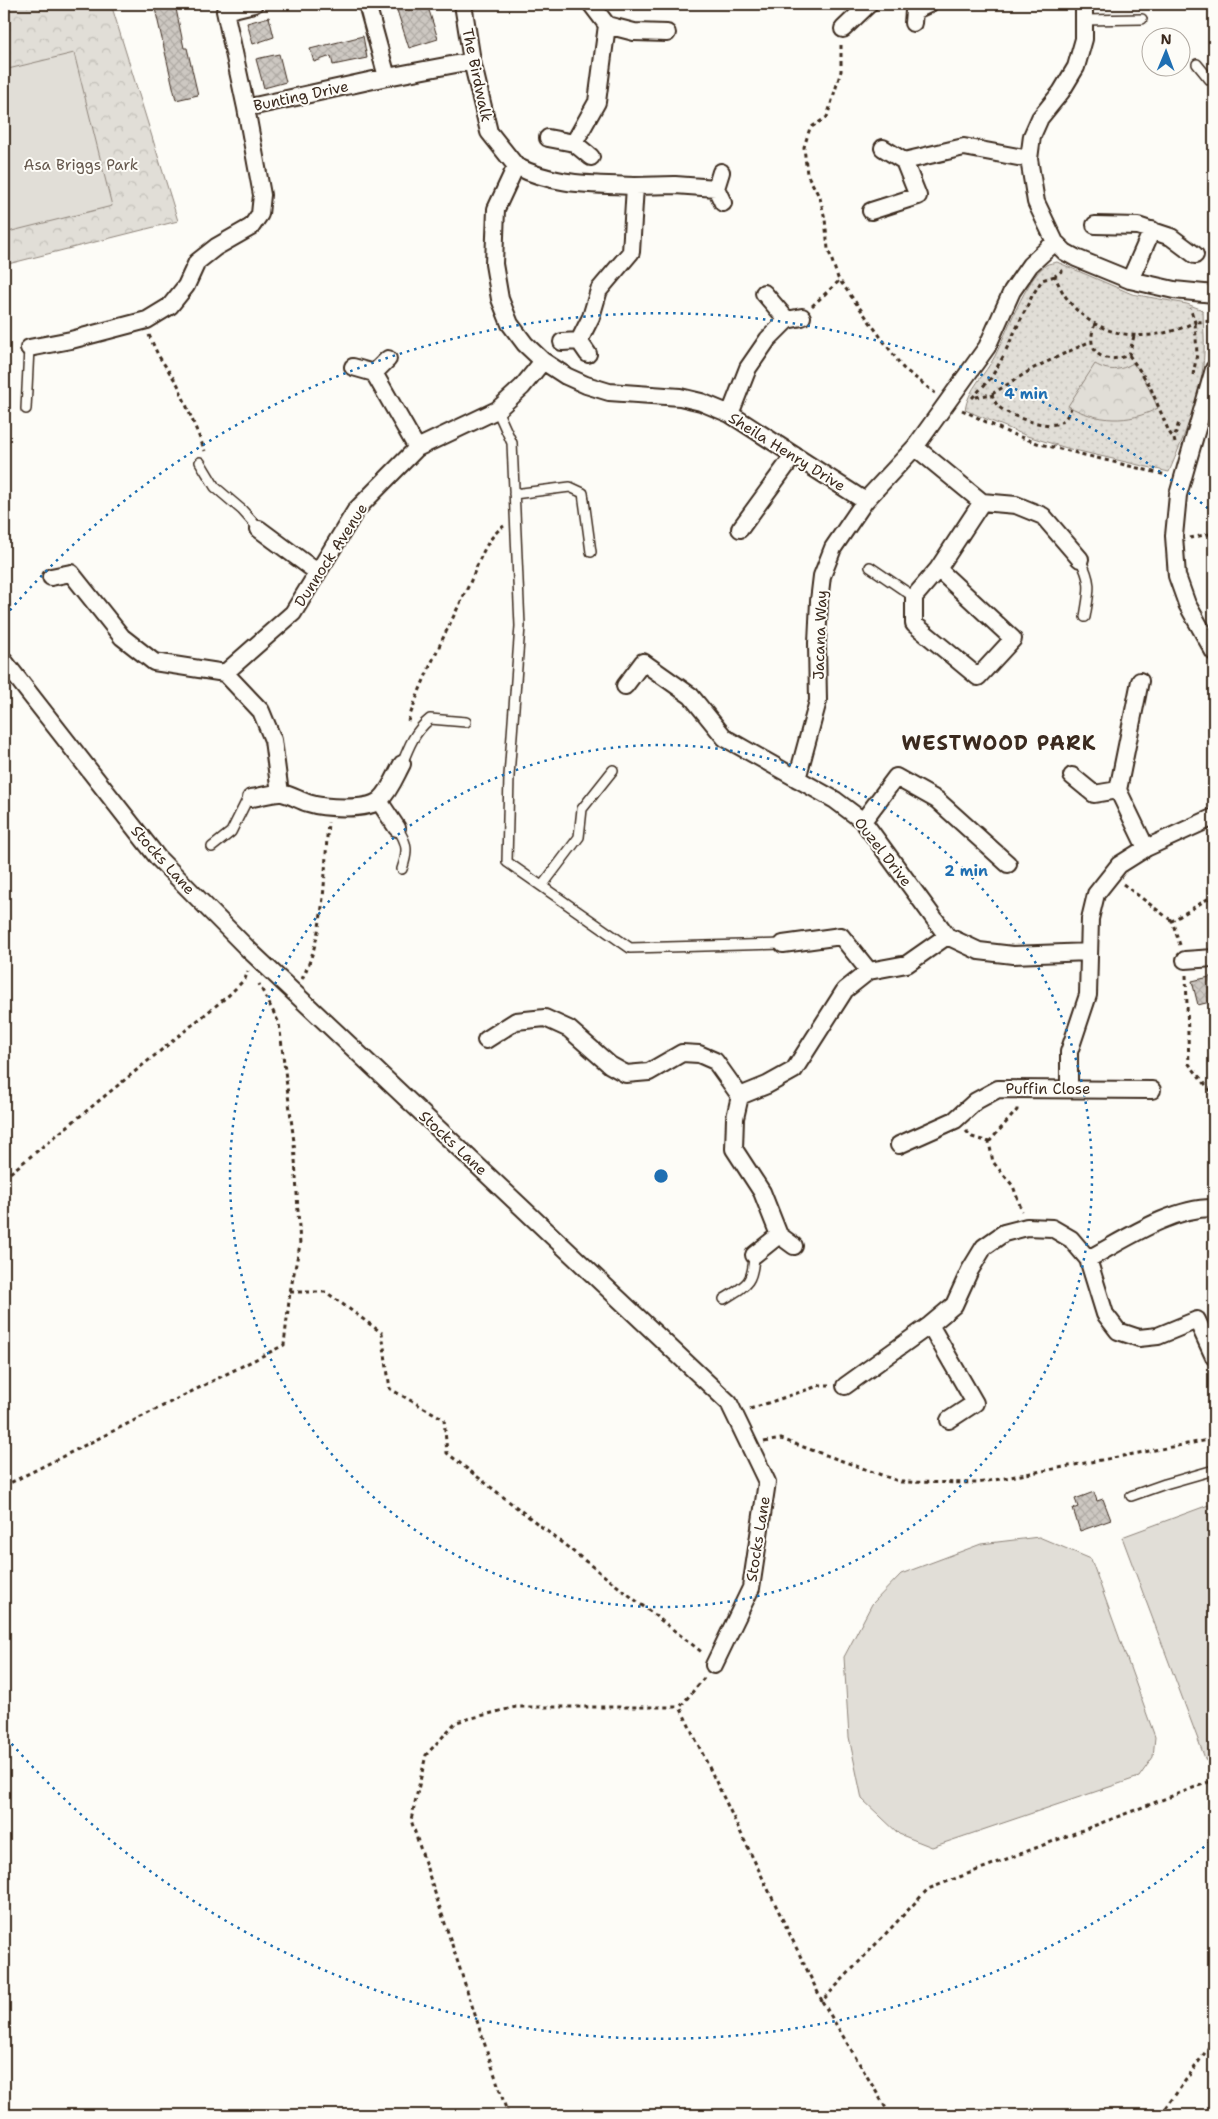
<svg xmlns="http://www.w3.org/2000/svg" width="1218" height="2119" viewBox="0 0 1218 2119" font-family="'Shantell Sans',sans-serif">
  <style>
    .grass { fill: url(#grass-dots); stroke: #8e847a }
    .park { fill: url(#park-crowns); stroke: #8e847a }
    .garden { fill: #e1ded7; stroke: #8e847a }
    .building { fill: url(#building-cross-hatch); stroke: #3b2a1e }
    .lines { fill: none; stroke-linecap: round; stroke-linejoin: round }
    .service-casing { stroke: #3b2a1e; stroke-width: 12 }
    .minor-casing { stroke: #3b2a1e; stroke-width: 20 }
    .path { stroke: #3b2a1e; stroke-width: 3; stroke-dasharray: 4 4; stroke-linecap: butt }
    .service { stroke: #fdfcf7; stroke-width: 9 }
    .minor { stroke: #fdfcf7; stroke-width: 16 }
    .ring { fill: none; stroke: #1f6fb2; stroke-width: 2.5; stroke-dasharray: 2.5 5 }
    .labels { text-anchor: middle; stroke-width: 4; stroke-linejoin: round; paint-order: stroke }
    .street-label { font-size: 15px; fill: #3b2a1e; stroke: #fdfcf7 }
    .park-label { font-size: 15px; fill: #64574c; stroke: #fdfcf7 }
    .district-label { font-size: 20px; font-weight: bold; letter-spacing: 1px; fill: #3b2a1e; stroke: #fdfcf7 }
    .centre { fill: #1f6fb2; stroke: #fdfcf7; stroke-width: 2.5 }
    .ring-label { font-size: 15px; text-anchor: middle; font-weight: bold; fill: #1f6fb2; stroke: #fdfcf7; stroke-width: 4; stroke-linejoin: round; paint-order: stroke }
  </style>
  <defs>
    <pattern id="grass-dots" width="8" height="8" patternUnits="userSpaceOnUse" patternTransform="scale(1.25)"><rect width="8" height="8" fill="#e1ded7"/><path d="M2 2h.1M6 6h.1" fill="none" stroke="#c2bfb8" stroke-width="1.8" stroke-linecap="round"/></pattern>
    <pattern id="park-crowns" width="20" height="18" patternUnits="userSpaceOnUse" patternTransform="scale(1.25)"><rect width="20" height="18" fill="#e1ded7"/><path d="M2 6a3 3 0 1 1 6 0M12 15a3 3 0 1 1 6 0" fill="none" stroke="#c2bfb8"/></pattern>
    <pattern id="building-cross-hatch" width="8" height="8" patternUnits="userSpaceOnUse" patternTransform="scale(1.25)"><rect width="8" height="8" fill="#cdc8c2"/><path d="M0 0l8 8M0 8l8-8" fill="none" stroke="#b1aca6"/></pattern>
  </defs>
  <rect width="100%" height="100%" fill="#fdfcf7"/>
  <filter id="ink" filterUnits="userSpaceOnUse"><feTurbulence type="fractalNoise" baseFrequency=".02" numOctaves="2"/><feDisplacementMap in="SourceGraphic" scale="10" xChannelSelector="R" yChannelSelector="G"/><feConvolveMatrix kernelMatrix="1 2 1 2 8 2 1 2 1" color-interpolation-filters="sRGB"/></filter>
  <g filter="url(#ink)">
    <path class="grass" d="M1057 262 1132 294 1187 304 1203 310C1203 325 1205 339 1204 353 1203 393 1184 436 1169 472L1070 449 1027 436 965 410C968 389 985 375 995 356 1006 334 1026 278 1046 265 1049 263 1054 263 1057 262Z"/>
    <path class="park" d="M4 4H111L178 221 4 265Z
      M1133 363 1142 374 1158 408C1128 424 1098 422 1068 406L1095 364C1109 372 1120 371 1133 363Z"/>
    <path class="garden" d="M74 53 112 206 4 233V70Z
      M1214 1503V1758L1206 1761 1122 1537Z
      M1039 1537 1091 1559 1155 1737 1153 1757 1139 1777 932 1847 899 1834 862 1799 849 1737 844 1657 872 1604 901 1574 981 1544Z"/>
    <path class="building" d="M154 4H175L184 48H187L198 95 176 100Z
      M395 4H427L438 39 409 48Z
      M269 17 274 37 253 44 247 23Z
      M363 36 367 58 333 65 331 56 314 62 310 49Z
      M279 54 286 82 264 88 256 59Z
      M1214 976V1001L1198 1005 1192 981Z
      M1094 1492 1097 1501 1103 1499 1111 1520 1080 1531 1073 1509 1078 1507 1075 1499Z"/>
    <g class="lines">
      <defs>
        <path id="service" d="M1084 20 1142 19
          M1197 64 1210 80H1214
          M26 409 29 348
          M497 410 512 443 520 626 509 776 507 862 630 948 783 944
          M200 462 215 487 242 510 259 529
          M514 494 570 487 583 493 591 552
          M1080 559C1093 584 1089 591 1085 617
          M870 567 914 597
          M402 764C409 746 415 731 430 719L466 722
          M397 828C408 843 408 852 402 869
          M212 847 231 832 246 802 251 798
          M542 886 579 837 582 809 613 770
          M724 1299C747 1285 753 1283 754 1255
          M1131 1496 1165 1484 1214 1470"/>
        <path id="minor" d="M367 4 387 77
          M463 4 472 61 489 132 516 166
          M1084 4V39L1076 67 1061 92 1040 118 1032 136 1029 159 1036 202 1055 242 1065 252 1076 258 1130 280 1174 290 1214 294
          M913 23 914 11 929 4
          M607 25 634 32 667 33
          M843 29 869 4
          M246 108 387 77 472 61
          M548 138 574 143 591 157
          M574 143 597 102 607 25 591 4
          M883 148 904 161
          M721 172 716 188 723 203
          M635 186C592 184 555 186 516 166L496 209 494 264 500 299 510 324 525 344 543 361 566 376 586 385 609 392 680 397 701 402 730 414 865 501
          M871 211 918 196 904 161 964 147 1029 159
          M1095 225 1138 226 1171 237 1195 255
          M1130 280 1152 230
          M764 293 787 320
          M579 341 591 317 599 290 631 252 635 186 675 185 716 188
          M579 341 588 354
          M562 342 579 341
          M29 348 71 340 147 320 170 306 186 286 197 262 216 247 251 227 260 214 262 195 246 108 225 11 254 4
          M353 367 374 373 388 359
          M1214 369 1178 495 1174 536 1177 576 1187 604 1214 652
          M374 373 417 448
          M730 414 748 368 768 339 787 320 802 317
          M915 447 982 502 1016 505 1043 516 1080 559
          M259 529 317 572
          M740 529 794 455
          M938 569 1013 639 978 677 914 624V597L938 569 982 502
          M51 577 71 573 122 637 154 662 225 673 293 613 356 510 417 448 497 410 522 387 543 361
          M4 661 158 858 249 950 729 1403 767 1482 751 1588 714 1665
          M225 673 261 711 273 740 280 793
          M1140 681 1118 790 1146 848
          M625 686 643 662 691 696 725 738 835 800 863 821 947 936 979 951 1013 955 1089 952
          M1072 776 1094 794 1118 790
          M797 779 818 701 817 643 819 601 822 576 833 548 865 501 915 447 987 347 1012 291 1030 265 1055 242
          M251 798C260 797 273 792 282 793 291 795 299 800 308 803 323 808 367 811 380 800 390 791 396 775 402 764
          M379 801 397 828
          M863 821 896 777 937 800 1008 864
          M783 944 841 936 869 971
          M1185 960 1214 958
          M486 1040 516 1021 545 1018 569 1029 610 1065 626 1074 649 1072 682 1053 699 1054 715 1061 740 1096
          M1069 1089V1052L1088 995 1090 919 1096 894 1119 865 1146 848 1214 817
          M899 1145 955 1120 976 1101 998 1089 1152 1090
          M779 1235 794 1246
          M754 1255 779 1235 762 1192 734 1149 735 1118 740 1096 767 1085 794 1070 845 990 869 971 907 964 947 936
          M1088 1259C1124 1240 1172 1207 1214 1208
          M930 1325 975 1403 949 1420
          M845 1386 930 1325 954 1305 970 1270 984 1247 1004 1233 1027 1227 1052 1228 1071 1239 1088 1259 1105 1314 1118 1331 1139 1338 1158 1336 1197 1320 1214 1357"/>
      </defs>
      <use href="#service" class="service-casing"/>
      <use href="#minor" class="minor-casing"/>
      <path class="path" d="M841 45V71L827 117 810 128 804 147 807 174 820 198 825 219 828 249 838 278 903 368 935 393
        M1063 270 1055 276C1078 336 1142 349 1195 322L1190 308
        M812 306 839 281
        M1095 324C1084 351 1102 366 1129 355L1134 336
        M149 335 158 355 178 385 205 451
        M1006 350 1032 296 1042 280 1055 276
        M1129 355 1149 384 1169 432 1174 439
        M1193 375 1197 354 1195 322 1214 321
        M992 394 1034 368 1091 341
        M976 397 992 394C993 398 995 402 997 405 1007 416 1046 429 1059 423 1066 419 1068 415 1071 408
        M972 398 991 378 1004 355
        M962 410 1009 433 1040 444 1166 475
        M1175 443 1174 439 1179 422
        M1190 538 1214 533
        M408 721C424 675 445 634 466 591 477 570 483 540 504 526
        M1123 884 1172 921
        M1180 945 1172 921 1214 895
        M1186 975 1189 1064 1214 1095
        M302 979C326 932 324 874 328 822
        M966 1131 972 1137 989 1142 993 1162 1013 1186 1022 1211
        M989 1142 1017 1110V1106
        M4 1178 229 995 245 979 248 971
        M290 1292H326L382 1333 390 1389 444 1419 447 1453 703 1653
        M750 1409 821 1385H829
        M764 1442 781 1439 901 1482 978 1483 1214 1439
        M4 1486 284 1345 290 1292 300 1245 294 1142 279 1023 259 984
        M704 1678 680 1707 822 2001 928 1889 1214 1780
        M822 2001 890 2115
        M508 2115 411 1820 426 1755 456 1722 516 1707H680
        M1161 2115 1214 2040"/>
      <use href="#service" class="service"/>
      <use href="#minor" class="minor"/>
    </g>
  </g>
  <g class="ring">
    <circle cx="661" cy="1176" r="431"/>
    <path d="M1210 1842A863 863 0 0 1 5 1736M5 616A863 863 0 0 1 1210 510"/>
  </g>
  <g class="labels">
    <g class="street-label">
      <text transform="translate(477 75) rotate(78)" y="5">The Birdwalk</text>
      <text transform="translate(301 96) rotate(-12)" y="5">Bunting Drive</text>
      <text transform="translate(787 452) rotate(32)" y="5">Sheila Henry Drive</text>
      <text transform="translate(331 555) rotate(-57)" y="5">Dunnock Avenue</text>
      <text transform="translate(820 635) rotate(-88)" y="5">Jacana Way</text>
      <text transform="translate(883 852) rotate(52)" y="5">Ouzel Drive</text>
      <text transform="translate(163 860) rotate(48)" y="5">Stocks Lane</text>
      <text x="1048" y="1094">Puffin Close</text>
      <text transform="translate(453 1143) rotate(43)" y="5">Stocks Lane</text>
      <text transform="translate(758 1539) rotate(-81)" y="5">Stocks Lane</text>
    </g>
    <g class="park-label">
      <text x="81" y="170">Asa Briggs Park</text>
    </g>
    <g class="district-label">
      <text x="999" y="750">WESTWOOD PARK</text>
    </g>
  </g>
  <circle cx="661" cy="1176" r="8" class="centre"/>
  <g class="ring-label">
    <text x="1026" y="399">4 min</text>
    <text x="966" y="876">2 min</text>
  </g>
  <rect width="1218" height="2119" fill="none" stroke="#fdfcf7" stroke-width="20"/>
  <rect x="10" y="10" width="1198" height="2099" fill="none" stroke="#3b2a1e" stroke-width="2" filter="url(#ink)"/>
  <g transform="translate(1166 52) rotate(1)"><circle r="24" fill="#fdfcf7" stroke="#afa8a0"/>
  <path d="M0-4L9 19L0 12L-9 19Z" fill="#1f6fb2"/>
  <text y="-8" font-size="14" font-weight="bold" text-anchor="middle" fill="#3b2a1e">N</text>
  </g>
</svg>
